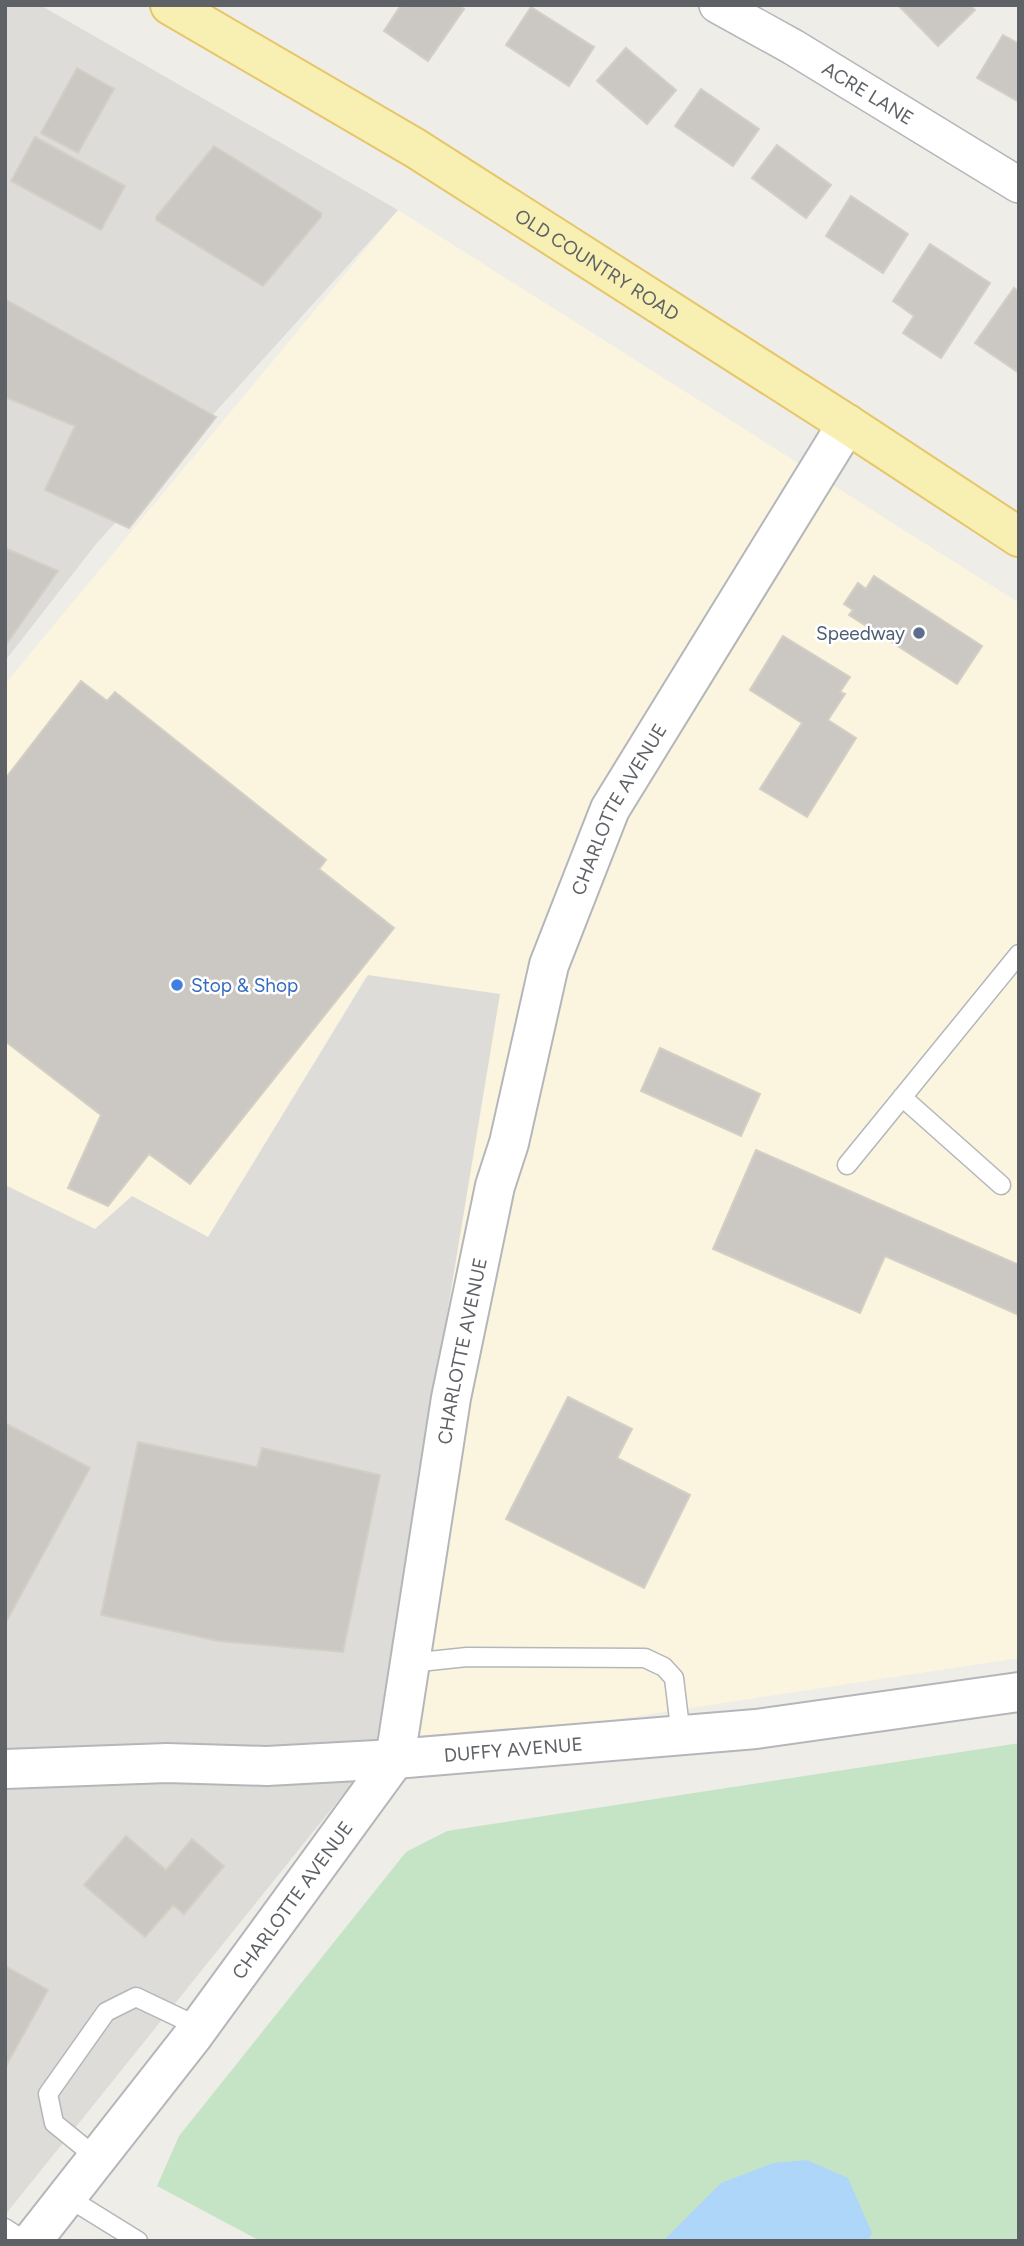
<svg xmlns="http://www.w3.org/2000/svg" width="1024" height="2246" viewBox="0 0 1024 2246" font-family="Figtree,sans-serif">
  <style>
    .commercial { fill: #fbf5df }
    .industrial { fill: #dedcd9 }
    .green { fill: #c5e4c6 }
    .water { fill: #aed6f8 }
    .building { fill: #cbc8c3; stroke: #d3cfc5; stroke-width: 2 }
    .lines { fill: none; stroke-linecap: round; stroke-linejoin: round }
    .service-casing { stroke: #b4b6ba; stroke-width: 21 }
    .minor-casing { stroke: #b4b6ba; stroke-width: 38 }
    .tertiary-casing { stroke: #b4b6ba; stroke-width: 42 }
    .primary-casing { stroke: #e6c669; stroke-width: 42 }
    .service { stroke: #fff; stroke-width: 18 }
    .minor { stroke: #fff; stroke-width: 35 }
    .tertiary { stroke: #fff; stroke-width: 38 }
    .primary { stroke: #f8efb2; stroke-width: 38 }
    .service-dot { fill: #5c6f8a; stroke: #fff; stroke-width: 2.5 }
    .shop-dot { fill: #3f7fe0; stroke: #fff; stroke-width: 2.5 }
    .labels { text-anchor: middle; stroke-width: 5; stroke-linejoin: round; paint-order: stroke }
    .street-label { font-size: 19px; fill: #5e6165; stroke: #fff }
    .service-label { font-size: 19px; fill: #4e5e75; stroke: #fff; text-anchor: end }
    .shop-label { font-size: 19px; fill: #366cbe; stroke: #fff; text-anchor: start }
  </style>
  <rect width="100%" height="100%" fill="#efede7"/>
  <path class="commercial" d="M398 210 1019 603V1658L374 1756 367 975 208 1237 132 1196 95 1229 5 1185V684Z"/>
  <path class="industrial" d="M5 5H40L398 210 96 544 5 661Z
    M368 975 500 994 374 1756 5 2215V1185L95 1229 132 1196 208 1237Z"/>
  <path class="green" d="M1019 1743V2241H260L157 2186 179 2136 406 1852 447 1831Z"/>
  <path class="water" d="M807 2160 848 2178 872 2233 868 2241H663L721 2183 773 2163Z"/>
  <path class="building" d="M401 5H458L464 9 428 61 384 31Z
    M898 5H970L975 10 938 46Z
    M531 7 594 47 569 86 506 45Z
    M1003 35 1019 44V102L977 78Z
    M626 48 676 90 647 124 597 81Z
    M77 68 114 89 78 153 41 133Z
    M701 89 759 129 733 166 675 126Z
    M35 137 125 186 101 230 11 181Z
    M777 145 831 185 806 218 752 178Z
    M214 146 321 213V217L263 286 156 220V217Z
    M851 196 908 234 883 273 826 236Z
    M930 244 990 283 941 358 903 333 914 316 893 301Z
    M1014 288 1019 292V373L975 343Z
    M5 299 216 417 129 528 45 490 75 426 5 397Z
    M5 548 58 571 5 646Z
    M874 576 982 646 957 684 849 615 853 610 844 604 858 583 866 589Z
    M783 636 850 677 840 692 845 694 828 720 856 738 807 817 760 789 802 723 750 690Z
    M81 681 107 701 115 692 326 860 319 869 394 928 190 1184 149 1154 108 1206 68 1188 101 1115 5 1041V779Z
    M660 1048 760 1094 741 1136 641 1091Z
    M756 1150 1019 1265V1315L885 1256 860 1313 713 1249Z
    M568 1397 632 1429 617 1458 690 1495 644 1588 506 1519Z
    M5 1423 90 1468 5 1624Z
    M138 1442 257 1467 262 1448 380 1475 343 1652 218 1641 101 1615Z
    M126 1836 166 1870 192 1839 224 1866 184 1914 173 1905 145 1937 84 1885Z
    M5 1966 48 1990 5 2068Z"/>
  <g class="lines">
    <defs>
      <path id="service" d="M902 1097 1001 1185
        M847 1165 1019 954
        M410 1663 467 1657 645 1658 664 1667 674 1678 681 1736
        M97 2158 54 2123 48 2094 106 2012 136 1997 199 2027
        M67 2197 138 2241
        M5 2228 25 2241"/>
      <g id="minor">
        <path id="s1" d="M717 5 793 47 1019 185"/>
      </g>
      <g id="tertiary">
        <path id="s2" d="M5 1769 167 1763 267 1766 395 1759 756 1729 1019 1692"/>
        <path id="s3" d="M32 2241 192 2037 395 1759 451 1398 495 1186 509 1143 549 965 610 809 847 424"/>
      </g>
      <g id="primary">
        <path id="s4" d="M170 5 415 148 847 424 1019 537"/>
      </g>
    </defs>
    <use href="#service" class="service-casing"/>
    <use href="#minor" class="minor-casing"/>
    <use href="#tertiary" class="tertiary-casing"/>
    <use href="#primary" class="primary-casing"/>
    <use href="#service" class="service"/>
    <use href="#minor" class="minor"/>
    <use href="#tertiary" class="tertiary"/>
    <use href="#primary" class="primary"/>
  </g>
  <circle class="service-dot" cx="919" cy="633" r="7"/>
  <circle class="shop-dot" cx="177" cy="985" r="7"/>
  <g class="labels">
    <g class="street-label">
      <text dy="7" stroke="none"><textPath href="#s1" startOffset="175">ACRE LANE</textPath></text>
      <text dy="7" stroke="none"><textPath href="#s4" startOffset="500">OLD COUNTRY ROAD</textPath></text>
      <text dy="7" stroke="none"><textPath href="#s3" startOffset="1584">CHARLOTTE AVENUE</textPath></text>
      <text dy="7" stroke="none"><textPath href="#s3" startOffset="1017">CHARLOTTE AVENUE</textPath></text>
      <text dy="7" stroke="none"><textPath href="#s2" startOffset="509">DUFFY AVENUE</textPath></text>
      <text dy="7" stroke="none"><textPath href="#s3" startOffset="429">CHARLOTTE AVENUE</textPath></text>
    </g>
    <g class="service-label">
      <text x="905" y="640">Speedway</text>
    </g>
    <g class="shop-label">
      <text x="191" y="992">Stop &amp; Shop</text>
    </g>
  </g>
  <rect width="1024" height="2246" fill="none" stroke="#5e6165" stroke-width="14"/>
</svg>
